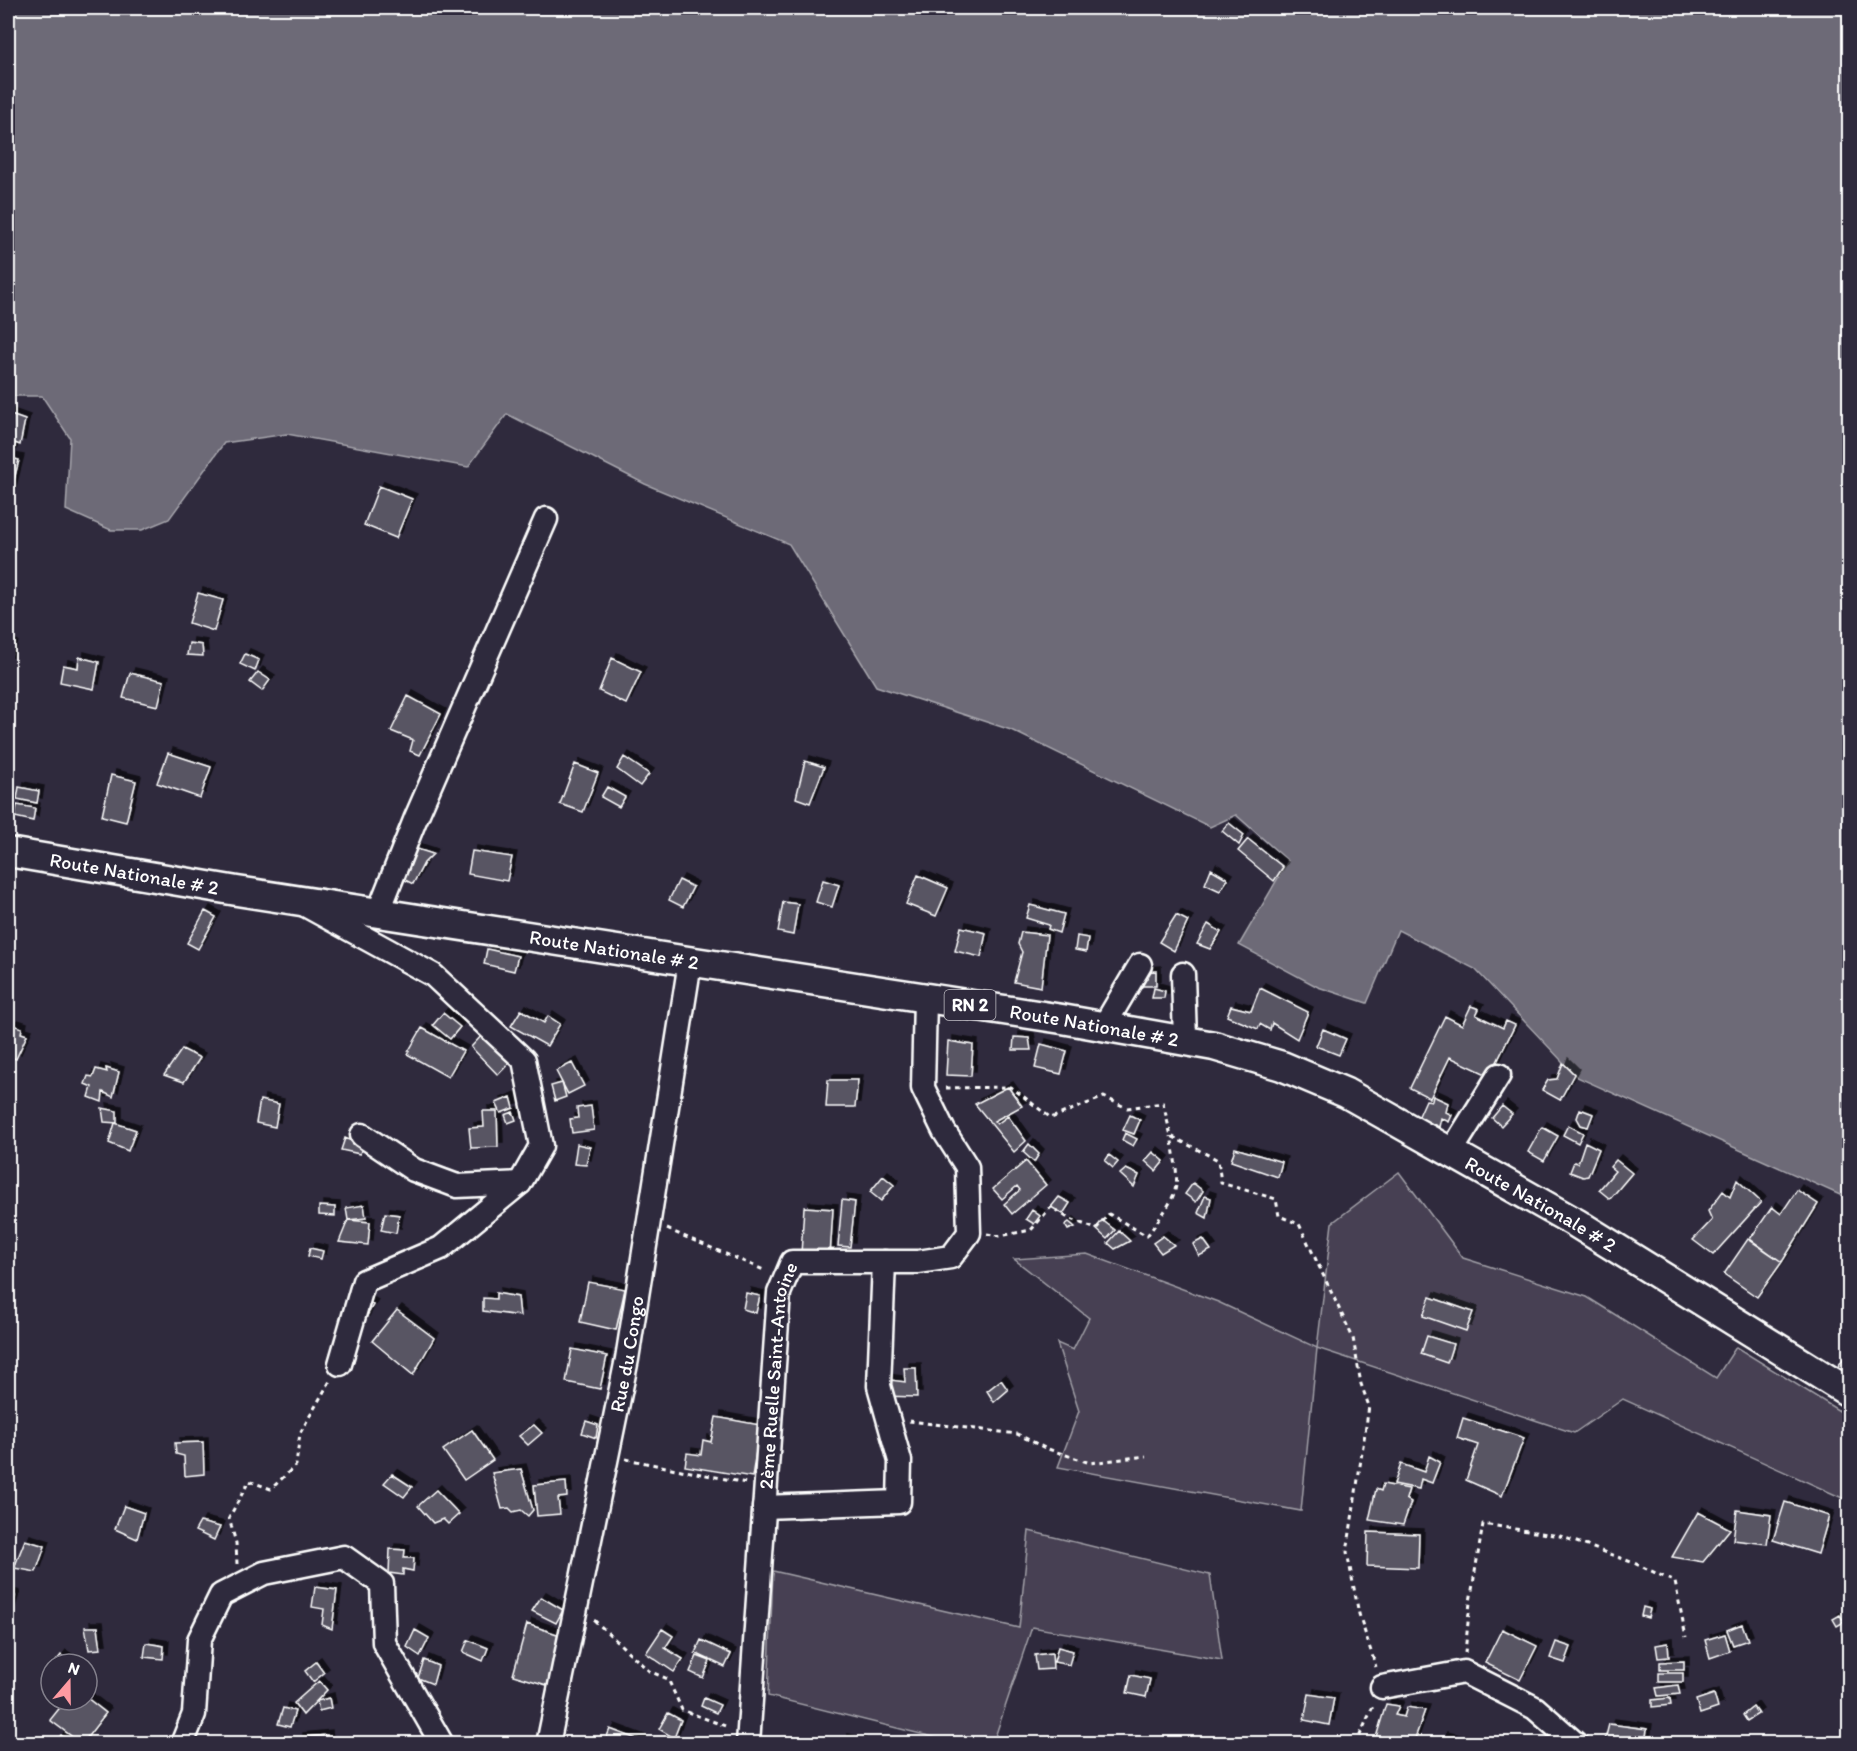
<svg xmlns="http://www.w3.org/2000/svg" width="1857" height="1751" viewBox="0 0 1857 1751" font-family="Itim,sans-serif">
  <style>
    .green { fill: #464152; stroke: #a2a0a8; stroke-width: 1.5 }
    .water { fill: #6d6a77; stroke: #a7a6ad; stroke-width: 1.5 }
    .building { fill: #595564; stroke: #fff; stroke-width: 1.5; filter: url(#shadow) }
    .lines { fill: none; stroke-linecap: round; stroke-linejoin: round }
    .minor-casing { stroke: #fff; stroke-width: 27 }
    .major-casing { stroke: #fff; stroke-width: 33 }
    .path { stroke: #fff; stroke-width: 3; stroke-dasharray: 4.5 4.5; stroke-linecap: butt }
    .minor { stroke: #2f2a3d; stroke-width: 22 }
    .major { stroke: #2f2a3d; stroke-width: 28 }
    .labels { text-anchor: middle; stroke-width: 4.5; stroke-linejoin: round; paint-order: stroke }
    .shield { fill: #2f2a3d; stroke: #c1bfc5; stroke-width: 1.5 }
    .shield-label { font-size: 18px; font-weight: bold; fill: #fff }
    .street-label { font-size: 20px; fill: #fff; stroke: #2f2a3d }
  </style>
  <defs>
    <filter id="shadow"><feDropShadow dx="5" dy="-5" stdDeviation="0" flood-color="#0009"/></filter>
  </defs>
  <rect width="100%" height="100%" fill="#2f2a3d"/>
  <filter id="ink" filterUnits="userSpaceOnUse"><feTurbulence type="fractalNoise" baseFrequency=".0167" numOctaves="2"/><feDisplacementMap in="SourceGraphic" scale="12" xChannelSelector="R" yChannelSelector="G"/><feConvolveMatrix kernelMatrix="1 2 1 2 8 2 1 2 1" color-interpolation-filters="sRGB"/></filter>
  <g filter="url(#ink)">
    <path class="green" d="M1399 1172 1463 1258 1587 1297 1716 1378 1736 1347 1849 1417V1501L1623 1399 1574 1433 1317 1348 1301 1511 1058 1467 1079 1411 1057 1343 1073 1350 1089 1318 1014 1259 1087 1254 1218 1302 1317 1348 1332 1223Z
      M1029 1531 1210 1575 1222 1660 1032 1627 993 1743H957L768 1696 773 1571 1019 1628Z"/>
    <path class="water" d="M8 8H1849V1199L1577 1077 1475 969 1398 930 1367 1003 1318 987 1239 945 1288 861 1236 815 1210 827 1011 730 876 686 789 544 645 484 507 414 468 467 287 434 224 443 169 519 142 530H111L66 510 70 438 42 396H8Z"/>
    <path class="building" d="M8 414 25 420 20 445 15 443 10 458 19 460 10 495 8 494Z
      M379 486 412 499 396 538 364 525Z
      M198 593 223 600 214 631 189 623Z
      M189 643 202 645 203 656 187 655Z
      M8 644 13 646 8 663Z
      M245 654 259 660 255 671 240 664Z
      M79 657 99 662 94 689 60 682 63 665 78 668Z
      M612 658 641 672 626 704 599 691Z
      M258 672 270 680 262 691 250 682Z
      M130 673 164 681 158 706 123 698Z
      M408 696 441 714 420 755 410 751 413 740 391 731Z
      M168 753 211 767 200 798 157 783Z
      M624 757 649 774 640 786 617 769Z
      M805 761 824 767 810 803 796 798Z
      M575 764 598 773 583 812 560 804Z
      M111 775 136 781 126 822 102 816Z
      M19 787 39 791 37 803 17 799Z
      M607 787 625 797 619 807 601 797Z
      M17 805 35 808 33 821 15 817Z
      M1229 823 1244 835 1239 845 1222 831Z
      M1248 839 1283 867 1274 881 1238 851Z
      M414 848 433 854 424 863 413 884 403 879Z
      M472 851 512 857 507 881 468 874Z
      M1211 869 1228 879 1220 891 1205 884Z
      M918 875 948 888 936 916 906 904Z
      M679 880 693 887 683 907 669 900Z
      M823 880 839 885 832 907 816 902Z
      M783 902 798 904 793 935 778 932Z
      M1030 905 1064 914 1059 933 1048 929 1049 925 1026 918Z
      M205 911 216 917 198 949 187 943Z
      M1176 915 1188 921 1174 951 1159 942Z
      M1208 924 1221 932 1210 949 1197 944Z
      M961 927 986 933 981 957 955 951Z
      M1021 932 1047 935 1041 987 1014 982 1022 952 1018 944Z
      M1077 936 1088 938 1086 952 1075 950Z
      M487 949 518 956 514 971 484 964Z
      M1156 971V986H1140L1142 972Z
      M1154 988 1165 991 1164 998H1152Z
      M1260 988 1308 1012 1297 1039 1272 1023 1270 1030 1260 1024 1258 1029 1227 1016 1231 1006 1251 1011Z
      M1471 1006 1479 1009 1476 1015 1503 1028 1506 1021 1515 1025 1490 1076 1450 1057 1430 1098 1410 1088 1445 1016 1462 1025Z
      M521 1010 544 1023 548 1016 560 1024 547 1046 511 1026Z
      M443 1013 460 1027 450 1039 433 1025Z
      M13 1025 22 1028 21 1033 27 1035 16 1059 8 1056V1034Z
      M422 1028 463 1051 448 1077 407 1054Z
      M1323 1029 1346 1039 1339 1055 1316 1046Z
      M484 1033 511 1061 498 1075 471 1047Z
      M1014 1037 1029 1038 1031 1050H1013Z
      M948 1041 973 1045 971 1076 946 1075Z
      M1041 1044 1067 1051 1061 1074 1035 1068Z
      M182 1049 200 1058 184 1082 164 1075Z
      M572 1063 584 1086 568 1094 556 1071Z
      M1563 1063 1574 1074 1560 1100 1542 1090 1548 1080 1557 1079Z
      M106 1068 119 1072 113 1097 103 1092 102 1102 89 1097 92 1087 85 1084 88 1076 93 1077 96 1069 107 1072Z
      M828 1080H858L855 1107H826Z
      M562 1083 566 1097 555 1101 551 1086Z
      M1008 1087 1022 1106 994 1121 997 1124 1008 1116 1026 1141 1014 1152 975 1104Z
      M1433 1096 1448 1103 1446 1112 1452 1115 1449 1122 1441 1118 1439 1127 1418 1118 1426 1100 1432 1101Z
      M511 1097 514 1108 501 1113 496 1103Z
      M260 1100 279 1104 275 1127 256 1123Z
      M591 1106 594 1130 572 1133 570 1119 578 1118 577 1108Z
      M1502 1106 1512 1114 1501 1126 1492 1118Z
      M102 1108 117 1111V1123L104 1122Z
      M1580 1109 1593 1114 1588 1127 1581 1125 1577 1118Z
      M483 1111H497L498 1147 471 1148 469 1128 484 1127Z
      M513 1112 516 1120 508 1123 505 1115Z
      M1130 1115 1140 1120 1134 1134 1123 1130Z
      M115 1123 136 1130 128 1151 109 1143Z
      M1568 1125 1583 1133 1578 1143 1563 1135Z
      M1542 1127 1558 1136 1544 1161 1528 1152Z
      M1125 1133 1137 1139 1133 1146 1122 1140Z
      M345 1138 362 1146 360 1154 341 1150Z
      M1585 1142 1599 1149 1588 1176 1583 1177 1570 1172 1574 1162 1578 1163Z
      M577 1144 590 1147 586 1165 574 1164Z
      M1029 1144 1039 1154 1034 1162 1023 1152Z
      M1235 1148 1282 1162 1278 1177 1231 1161Z
      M1153 1152 1164 1161 1156 1171 1145 1161Z
      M1109 1155 1118 1162 1113 1168 1105 1161Z
      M1616 1160 1632 1173 1610 1199 1599 1190 1615 1171 1610 1167Z
      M1026 1161 1046 1185 1012 1214 1004 1204 1020 1190 1017 1186 1002 1199 993 1189Z
      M1126 1169 1139 1175 1134 1187 1120 1174Z
      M883 1176 894 1185 881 1201 870 1192Z
      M1737 1180 1761 1202 1713 1255 1693 1240 1712 1220 1708 1211 1723 1191 1730 1197Z
      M1193 1183 1203 1191 1196 1202 1185 1194Z
      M1797 1190 1818 1204 1782 1262 1750 1239 1772 1207 1781 1214Z
      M1205 1196 1211 1198 1207 1218 1198 1213Z
      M1059 1197 1070 1203 1063 1214 1051 1207Z
      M842 1200 855 1202 850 1247 838 1246Z
      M364 1205 366 1218 348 1220 346 1208Z
      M319 1206 335 1207V1216L319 1215Z
      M804 1207 833 1209 830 1256 801 1254Z
      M1032 1210 1040 1216 1034 1224 1026 1219Z
      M385 1213 399 1215 396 1233 381 1230Z
      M348 1220 370 1222 368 1245 339 1242Z
      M1102 1220 1115 1230 1107 1239 1096 1229Z
      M1069 1222 1075 1227 1068 1230 1065 1225Z
      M1119 1231 1130 1241 1115 1249 1108 1243Z
      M1163 1236 1174 1245 1161 1253 1153 1243Z
      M1203 1239 1211 1250 1199 1256 1193 1244Z
      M1748 1239 1782 1262 1757 1297 1724 1274Z
      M310 1248 323 1251 321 1259 308 1256Z
      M588 1282 625 1289 616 1330 580 1322Z
      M496 1293 518 1297 520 1316 483 1311V1298L496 1299Z
      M746 1293 760 1296 756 1313 743 1309Z
      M1430 1297 1473 1312 1466 1331 1423 1316Z
      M363 1299 373 1305 364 1321 354 1315Z
      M397 1310 434 1338 413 1375 372 1341Z
      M1427 1336 1453 1344 1447 1363 1421 1354Z
      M572 1349 607 1356 600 1389 566 1382Z
      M1850 1349V1387L1832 1375Z
      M904 1368H916L917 1397 882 1396 883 1379 905 1382Z
      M1001 1380 1008 1390 994 1402 987 1391Z
      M716 1417 760 1425 752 1477 685 1466 687 1453 701 1455 703 1440 711 1442Z
      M1463 1418 1524 1438 1502 1496 1466 1480 1478 1445 1457 1438Z
      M586 1421 598 1425 596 1438 582 1433Z
      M534 1425 542 1433 528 1445 519 1436Z
      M472 1430 493 1460 464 1480 443 1450Z
      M203 1442 204 1474 185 1476 184 1456 176 1454 175 1443Z
      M1429 1456 1440 1462 1432 1483 1421 1479 1419 1489 1394 1484 1401 1464 1424 1472Z
      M521 1469 533 1510 528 1516 521 1510 513 1512 509 1508 502 1509 492 1473Z
      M392 1474 412 1487 404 1497 384 1483Z
      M566 1482 567 1497 558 1498 560 1514 537 1516 534 1485Z
      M1383 1484 1409 1489 1406 1499 1411 1502 1403 1525 1369 1520 1376 1489 1381 1491Z
      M436 1490 459 1514 448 1524 443 1519 433 1523 418 1506Z
      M1785 1502 1829 1516 1818 1554 1773 1540Z
      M124 1506 144 1513 137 1539 115 1529Z
      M1737 1510 1771 1515 1767 1544 1733 1540Z
      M1698 1512 1730 1529 1703 1562 1672 1557Z
      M200 1522 220 1527 214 1540 195 1531Z
      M1368 1532 1419 1534 1418 1568 1367 1566Z
      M25 1540 45 1546 36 1572 14 1568Z
      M390 1549 405 1550 404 1558H414L413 1571 403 1569V1575L389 1573Z
      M315 1587 337 1590 332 1629 322 1625 324 1609 312 1607Z
      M8 1594 15 1596 9 1615H8Z
      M541 1597 563 1610 556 1623 532 1611Z
      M1643 1607 1650 1609 1648 1618 1641 1616Z
      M1840 1615 1844 1622 1837 1626 1833 1619Z
      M527 1624 560 1635 550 1686 513 1675Z
      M1742 1624 1748 1640 1733 1645 1727 1630Z
      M85 1627H98L101 1649 89 1650Z
      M662 1629 673 1636 665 1648 683 1659 674 1672 646 1653Z
      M1502 1629 1537 1646 1520 1680 1485 1663Z
      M415 1630 429 1638 420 1656 407 1647Z
      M1725 1634 1730 1651 1710 1658 1705 1640Z
      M468 1640 488 1648 483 1661 463 1652Z
      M701 1640 731 1654 725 1667 695 1653Z
      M1556 1642 1571 1647 1565 1663 1550 1658Z
      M146 1643 164 1646 163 1659 144 1657Z
      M1668 1643 1669 1657 1658 1658 1656 1645Z
      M1058 1647 1073 1651 1069 1665 1054 1662Z
      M1052 1653 1053 1669 1037 1670 1035 1655Z
      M61 1655 74 1664H54Z
      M697 1656 710 1661 703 1678 690 1672Z
      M424 1660 438 1666 433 1684 418 1678Z
      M1684 1661V1670H1660V1662Z
      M316 1662 324 1673 313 1682 305 1671Z
      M1659 1673H1683V1682H1659Z
      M1131 1675 1150 1679 1146 1697 1127 1693Z
      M319 1681 327 1690 303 1715 294 1703Z
      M1678 1685 1680 1694 1658 1696 1656 1688Z
      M1309 1694 1334 1698 1329 1725 1304 1720Z
      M1714 1694 1718 1708 1700 1714 1696 1700Z
      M87 1698 106 1713 82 1744 50 1720 66 1700Z
      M329 1698 331 1708 319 1711 317 1701Z
      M704 1698 720 1705 716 1713 701 1706Z
      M1670 1698 1671 1705 1652 1707V1700Z
      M1386 1704 1399 1706 1395 1715 1404 1717 1407 1707 1425 1710 1413 1744H1374Z
      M1753 1707 1758 1714 1747 1721 1743 1715Z
      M283 1708 295 1711 290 1727 278 1724Z
      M668 1713 681 1720 674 1738 659 1729Z
      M1609 1724 1647 1729 1645 1744H1604Z
      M610 1729 642 1741 641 1744H604Z
      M61 1735 71 1743V1744H54Z
      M327 1735 328 1744H298V1738Z
      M1442 1737 1459 1741V1744H1441Z
      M843 1739 861 1743V1744H842Z"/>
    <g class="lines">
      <defs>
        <g id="minor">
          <path d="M305 905 433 975 524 1060 541 1146 520 1183 441 1248 364 1281 340 1364"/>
          <path d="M378 913 415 820 546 519"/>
          <path d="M1183 974 1185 1041"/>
          <path d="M1104 1026 1140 965"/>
          <path d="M362 1135 414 1170 457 1186 520 1183"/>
          <path d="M1451 1152 1499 1075"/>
          <path d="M764 1507 899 1502 900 1461 879 1386 884 1262"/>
          <path d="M1382 1687 1464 1672 1535 1708 1576 1744"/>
          <path d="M182 1744 194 1714 199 1640 221 1595 264 1573 344 1557 382 1584 384 1643 442 1744"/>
          <path id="s1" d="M548 1744 627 1359 690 962"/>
          <path id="s2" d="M748 1744 779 1293 792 1262H918L951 1257 969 1233 967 1167 944 1131 923 1088 925 999"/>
        </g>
        <g id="major">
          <path id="s3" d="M8 852 237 891 1062 1019 1214 1046 1282 1066 1346 1093 1576 1223 1850 1393"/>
        </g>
      </defs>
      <use href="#minor" class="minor-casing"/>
      <use href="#major" class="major-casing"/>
      <path class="path" d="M946 1088 1011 1087 1051 1118 1104 1097 1127 1108 1163 1103 1171 1136 1218 1160 1221 1183 1276 1199 1279 1216 1299 1224 1353 1338 1361 1384 1369 1406 1347 1552 1359 1614 1376 1667
        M667 1229 766 1271
        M987 1234 1000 1236 1031 1230 1051 1207 1068 1218 1096 1229 1109 1214 1147 1236C1180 1190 1181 1192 1171 1136
        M909 1421 1017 1434 1045 1448 1090 1463 1146 1456
        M626 1459 746 1483
        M237 1564 236 1543 229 1518 249 1481 271 1489 296 1465 300 1433 330 1381
        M594 1620 649 1671 668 1679 682 1710 728 1727
        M1465 1653 1470 1602 1483 1524 1560 1536 1634 1563 1675 1582 1686 1637
        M1356 1744 1374 1704"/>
      <use href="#minor" class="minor"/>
      <use href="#major" class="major"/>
    </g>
  </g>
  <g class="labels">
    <rect class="shield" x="944.5" y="990" width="51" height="30" rx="4.5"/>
    <g class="shield-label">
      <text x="970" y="1011">RN 2</text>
    </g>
    <g class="street-label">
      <text dy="7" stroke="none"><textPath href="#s3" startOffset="128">Route Nationale # 2</textPath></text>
      <text dy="7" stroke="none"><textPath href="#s3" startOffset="614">Route Nationale # 2</textPath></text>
      <text dy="7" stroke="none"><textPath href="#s3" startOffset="1100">Route Nationale # 2</textPath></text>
      <text dy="7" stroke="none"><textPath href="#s3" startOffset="1586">Route Nationale # 2</textPath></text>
      <text dy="7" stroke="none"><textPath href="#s1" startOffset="398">Rue du Congo</textPath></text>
      <text dy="7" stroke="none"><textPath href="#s2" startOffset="370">2ème Ruelle Saint-Antoine</textPath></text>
    </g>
  </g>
  <rect width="1857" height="1751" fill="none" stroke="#2f2a3d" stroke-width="30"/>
  <rect x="15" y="15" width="1827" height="1721" fill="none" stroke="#fff" stroke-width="2" filter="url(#ink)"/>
  <g transform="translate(69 1682) rotate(20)"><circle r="28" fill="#2f2a3d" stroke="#827f8b" stroke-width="1.5"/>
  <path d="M0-4.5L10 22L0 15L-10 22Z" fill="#ff9aa2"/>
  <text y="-9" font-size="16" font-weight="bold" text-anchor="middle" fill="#ffffff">N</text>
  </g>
</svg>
